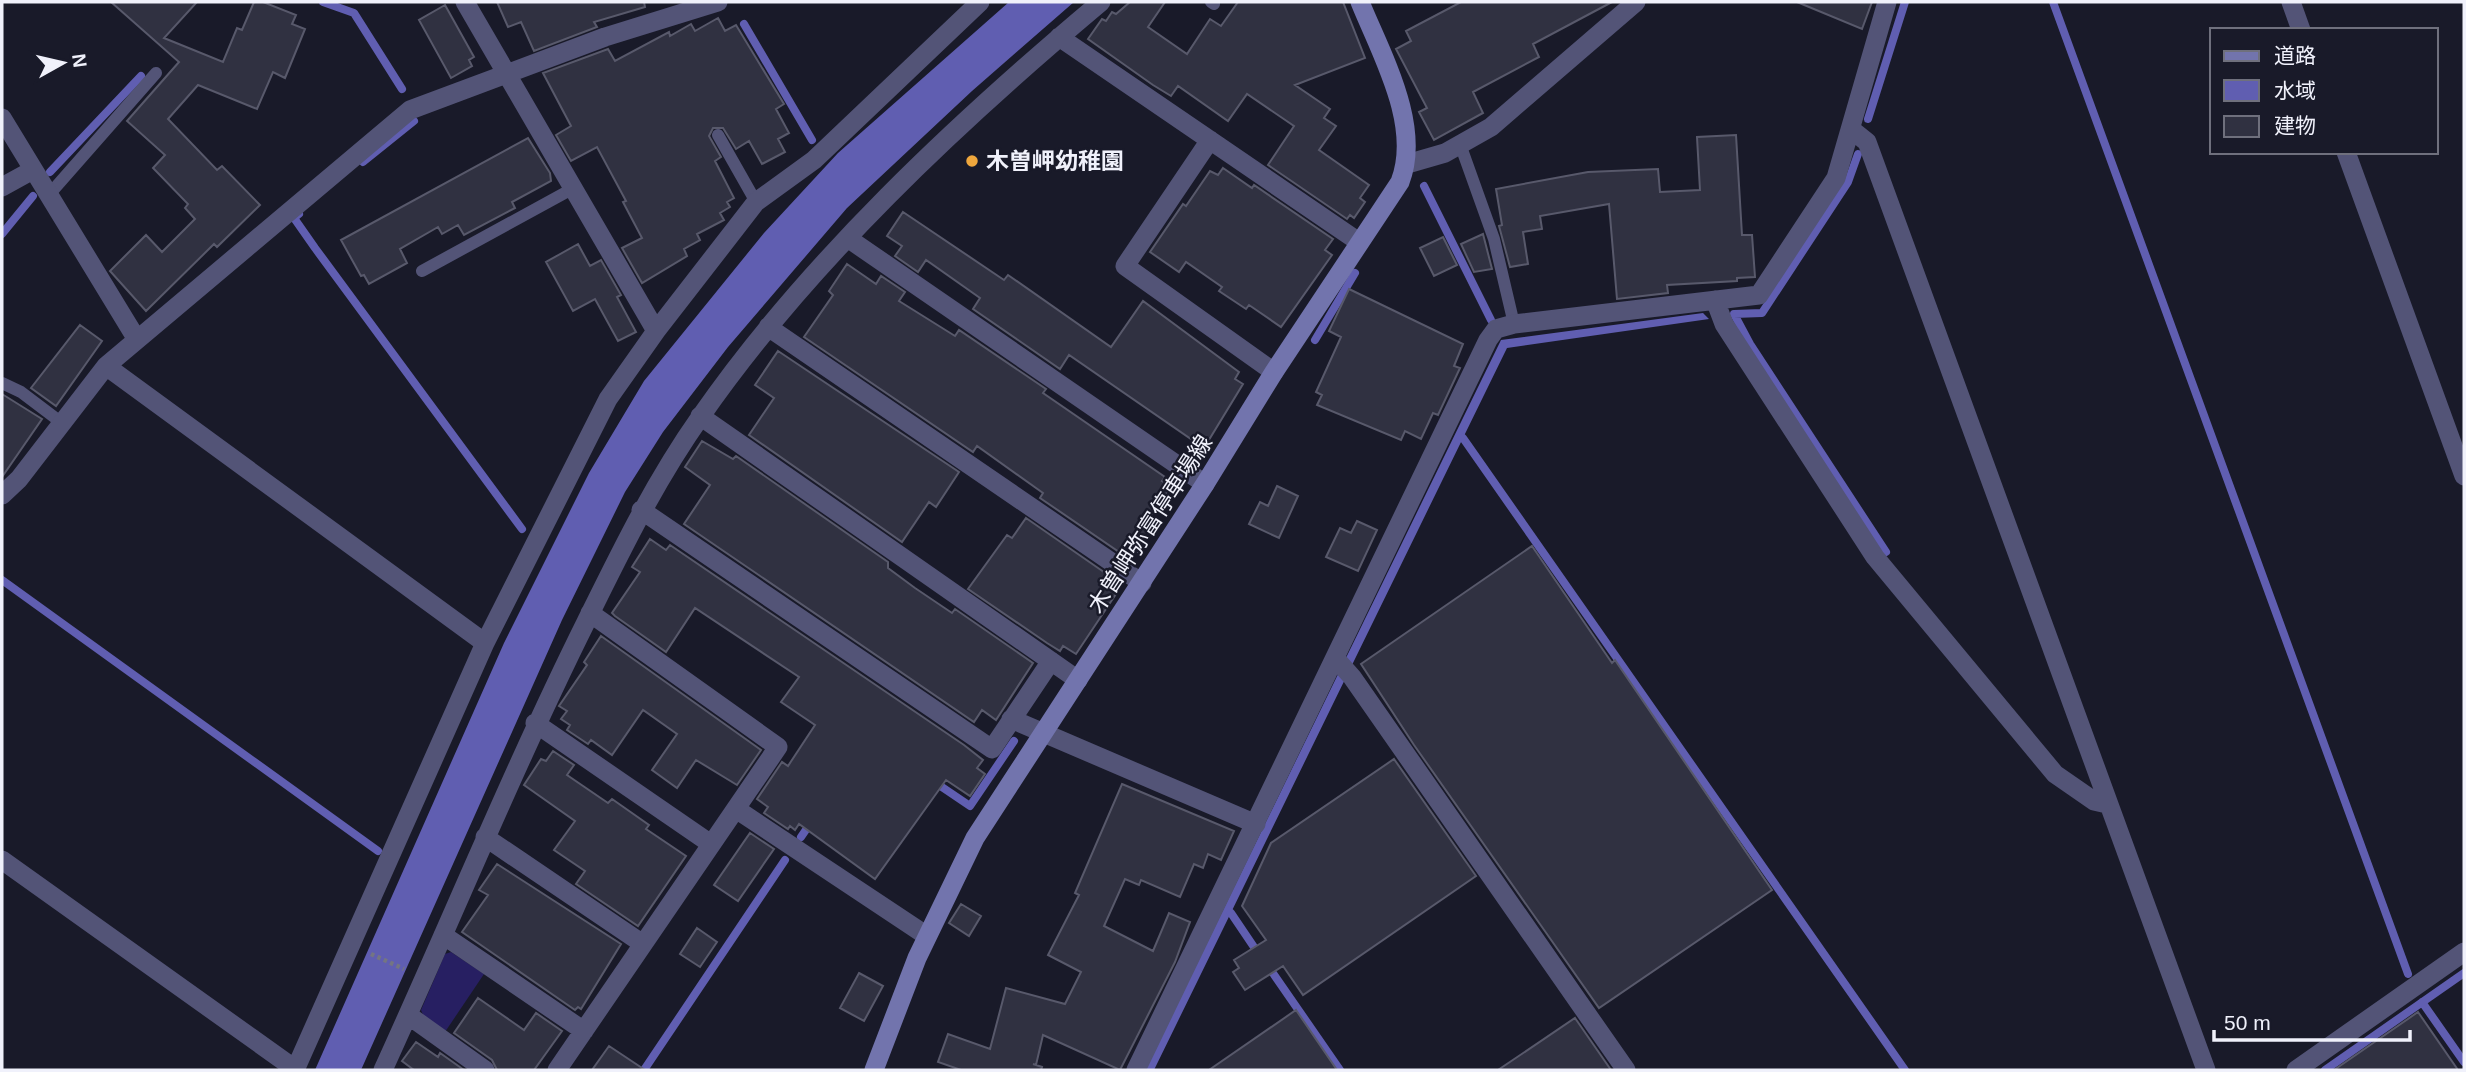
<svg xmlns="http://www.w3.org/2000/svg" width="2466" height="1072" viewBox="0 0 2466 1072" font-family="Helvetica,'Noto Sans JP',sans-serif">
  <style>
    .green { fill: #271f62 }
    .water { fill: #605eb1 }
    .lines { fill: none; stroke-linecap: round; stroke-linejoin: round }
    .stream { stroke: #605eb1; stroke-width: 8 }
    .building { fill: #303141; stroke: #58596b; stroke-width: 2 }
    .path { stroke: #747582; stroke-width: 4.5; stroke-dasharray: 3.5 3.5; stroke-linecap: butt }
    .service { stroke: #535477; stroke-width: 12 }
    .minor { stroke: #535477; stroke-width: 19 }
    .tertiary { stroke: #535477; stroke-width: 19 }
    .secondary { stroke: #7274ad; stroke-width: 19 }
    .poi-dot { fill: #efa73d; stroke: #191a29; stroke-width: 2.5 }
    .labels { text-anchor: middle; stroke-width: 5; stroke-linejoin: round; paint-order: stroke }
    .poi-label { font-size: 23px; font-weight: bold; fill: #f0f1fb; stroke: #191a29; text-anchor: start }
    .street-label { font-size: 23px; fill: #f0f1fb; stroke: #191a29 }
  </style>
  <rect width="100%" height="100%" fill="#191a29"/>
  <path class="green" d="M451 952 484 974 445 1032 424 1017 421 1010 445 954Z"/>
  <path class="water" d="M1009 2H1074L972 91 847 208 728 347 663 432 625 492 562 620 361 1070H315L504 643 589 473 644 381 764 233 838 153Z
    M1703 313 1709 319 1507 348 1154 1070H1145L1501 340Z"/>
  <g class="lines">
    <path class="stream" d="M323 2 354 13 402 89
      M2053 2 2408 974
      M744 24 812 140
      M1868 119 1905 2
      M1858 154 1848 182 1762 313 1734 314 1750 344 1886 552
      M363 162 414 121
      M50 172 141 76
      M1424 186 1491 320
      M299 214 294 218 315 248 522 529
      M2 234 33 196
      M1315 340 1355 273
      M1463 438 1905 1070
      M2 580 378 851
      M933 781 970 806 1014 741
      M801 837 812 821
      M1231 913 1260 956
      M1268 966 1340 1070
      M2422 1002 2464 1062
      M644 1070 785 860
      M2325 1070 2464 973"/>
  </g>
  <path class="building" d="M111 2H197L164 38 223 62 237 28 242 30 254 2H263L296 15 292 24 305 29 285 78 273 72 257 109 198 85 168 119 217 170 222 166 260 205 217 247 214 244 146 311 110 271 146 235 162 252 195 219 185 208 188 204 153 168 165 155 127 121 179 62Z
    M497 2H644L645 7 594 22 597 27 534 51 521 22 508 27Z
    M1130 2H1165L1148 27 1187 54 1210 19 1221 26 1238 2H1343L1365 58 1295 85 1330 109 1324 118 1336 126 1319 150 1369 185 1360 198 1365 202 1354 218 1350 215 1347 219 1268 165 1294 126 1247 94 1228 121 1178 86 1171 96 1153 85 1088 39 1102 19 1106 21 1112 12 1116 14Z
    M1461 2H1612L1533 44 1539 57 1473 92 1483 113 1434 140 1419 112 1427 108 1396 49 1411 41 1406 31Z
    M1797 2H1872L1862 29Z
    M445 5 474 57 469 60 472 66 451 78 419 20Z
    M718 18 725 31 736 25 784 104 776 109 789 133 778 139 785 152 762 164 749 141 736 149 723 128H713L709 136 721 157 715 161 734 198 727 202 730 207 720 213 724 220 697 234 700 240 684 249 687 256 642 283 622 248 642 238 623 202 626 201 597 147 571 161 556 135 571 126 543 73 608 49 615 61 669 32 670 36 691 24 695 31Z
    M1736 135 1742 235H1752L1755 277 1737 278V281L1667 285 1668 293 1617 299 1609 204 1540 216 1542 229 1523 232 1528 264 1510 267 1499 226 1502 225 1496 189 1588 172 1658 169 1660 192 1700 190 1697 137Z
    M528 138 550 173 551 181 512 202 515 208 464 235 458 225 442 234 438 227 400 249 407 263 369 284 364 275 361 276 341 240Z
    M1223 168 1252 188 1254 185 1333 239 1325 250 1332 255 1281 327 1249 305 1246 309 1219 291 1222 287 1186 262 1179 272 1150 252 1183 204 1186 206 1210 171 1218 175Z
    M903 212 1004 280 1008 275 1111 347 1143 301 1239 372 1235 379 1243 384 1204 448 1069 355 1060 369 973 309 980 298 926 260 918 272 895 256 902 246 887 236Z
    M1483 234 1492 269 1474 272 1461 244Z
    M1443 237 1457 265 1434 276 1420 248Z
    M578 244 590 266 601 260 621 295 617 297 636 332 618 341 595 299 573 311 546 262Z
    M847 264 876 284 881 276 905 292 899 301 955 336 959 330 1046 389 1043 393 1165 477 1162 481 1171 487 1148 521 1156 526 1138 552 1131 547 1125 556 1040 498 1043 493 977 446 973 452 804 337 833 295 829 291Z
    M1349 289 1463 344 1454 366 1460 368 1438 415 1433 413 1421 439 1405 431 1401 440 1317 405 1322 395 1316 392 1341 337 1329 331Z
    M80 325 102 341 56 406 31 388Z
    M778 351 959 472 936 507 929 502 902 542 749 435 774 398 755 385Z
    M2 394 42 419 2 477Z
    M702 441 733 459 736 456 888 562V568L915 588 952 613 955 609 1033 663 996 720 982 710 974 722 684 524 710 485 685 467Z
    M1277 486 1298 496 1279 538 1249 524 1260 502 1268 506Z
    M1026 518 1111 577 1109 580 1120 588 1076 654 1063 646 1060 651 1047 643 968 589 1007 535 1012 538Z
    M1357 521 1377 530 1358 571 1326 557 1340 528 1351 533Z
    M650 539 666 550 670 545 964 745 983 760 977 768 985 774 970 796 946 780 875 879 799 824 795 830 790 826 788 829 764 813 768 807 757 799 782 762 788 766 815 725 781 702 799 677 695 608 666 652 615 616 612 613 640 572 632 567Z
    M1532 546 1612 663 1615 660 1772 890 1599 1008 1414 745 1361 664Z
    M601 636 761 750 737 785 696 760 677 788 652 770 677 734 643 710 612 755 591 740 588 744 567 730 570 725 561 719 567 711 559 706 587 665 584 662Z
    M553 751 574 765 567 775 608 803 612 799 649 825 646 829 686 856 638 926 576 884 585 871 554 850 575 821 524 785 541 759 546 761Z
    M1394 759 1476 876 1303 995 1283 966 1245 990 1233 972 1239 968 1234 960 1266 940 1242 906 1271 843Z
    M1122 784 1234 831 1221 860 1208 854 1203 868 1194 864 1180 897 1141 880 1139 885 1125 879 1104 926 1153 951 1169 913 1190 922 1175 962 1120 1070 1043 1035 1036 1065 1033 1064 1042 1067 1041 1070H961L938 1062 948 1034 990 1049 1006 988 1065 1004 1081 972 1048 955 1079 895 1075 893Z
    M750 833 774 849 738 901 714 885Z
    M497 864 621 944 581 1009 578 1007 575 1010 462 932 488 895 479 890Z
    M961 904 981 916 969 936 949 923Z
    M697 928 717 942 700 967 680 954Z
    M859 973 883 986 864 1021 840 1008Z
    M478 998 524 1030 536 1013 562 1031 534 1070H497L492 1060 454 1033Z
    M1296 1010 1337 1070H1209Z
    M2418 1012 2458 1070H2334Z
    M1575 1018 1611 1070H1498Z
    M416 1042 438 1057 440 1053 464 1070H414L402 1061Z
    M609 1046 645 1070H592Z"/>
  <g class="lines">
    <path class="path" d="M371 954 404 969"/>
    <path class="service" d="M1211 2 1214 4
      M718 135 756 202
      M1460 144 1494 239 1514 324
      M47 197 156 73
      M422 271 572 189
      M2 383 21 392 62 423"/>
    <path class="minor" d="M465 2 656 331
      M1059 37 1359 242
      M2 118 136 338
      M1852 130 1867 142 2206 1070
      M1210 140 1125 266 1274 372
      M1407 164 1445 153 1491 127 1636 2
      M2 187 31 171
      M849 239 1205 484
      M1715 300 1724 324 1875 557 2055 774 2094 801 2107 804
      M768 327 1142 583
      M106 366 485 643
      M700 416 1078 680
      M2 495 19 479 106 366 410 110 605 37 718 2
      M641 510 992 749 1051 661
      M1336 659 1352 677 1626 1070
      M1011 719 1256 824
      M535 723 711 844
      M736 809 927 936
      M485 837 643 944
      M2 860 295 1069
      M443 935 584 1031
      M408 1015 485 1070
      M295 1070 485 643 608 399 656 331 756 202 814 160 980 2
      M383 1070C451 921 513 769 586 622 621 551 655 481 701 416 808 262 958 122 1101 2
      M557 1070 778 747 590 613
      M1136 1070 1488 340 1496 329 1514 324 1759 295 1836 178 1887 2
      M2296 1070 2464 952"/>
    <path class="tertiary" d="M2291 2 2301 30
      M2346 152 2464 476"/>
    <path class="secondary" d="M874 1070 917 958 975 838 1205 484 1274 372 1400 182C1422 125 1381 54 1360 2"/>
  </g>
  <circle class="poi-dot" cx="972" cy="161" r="7"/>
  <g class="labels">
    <g class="poi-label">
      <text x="986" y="169">木曽岬幼稚園</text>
    </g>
    <g class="street-label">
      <text transform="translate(1150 524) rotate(-57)" y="8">木曽岬弥富停車場線</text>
    </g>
  </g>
  <rect width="2466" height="1072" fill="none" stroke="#f0f1fb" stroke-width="7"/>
  <rect x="2210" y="28" width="228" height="126" fill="#191a29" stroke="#6f707d" stroke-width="2"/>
  <rect x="2224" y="51" width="35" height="10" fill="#7274ad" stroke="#6f707d" stroke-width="2"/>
  <text x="2274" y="63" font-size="21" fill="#f0f1fb">道路</text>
  <rect x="2224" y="80" width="35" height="21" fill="#605eb1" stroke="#6f707d" stroke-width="2"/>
  <text x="2274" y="98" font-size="21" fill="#f0f1fb">水域</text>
  <rect x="2224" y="116" width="35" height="21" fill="#303141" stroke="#6f707d" stroke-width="2"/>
  <text x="2274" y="133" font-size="21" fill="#f0f1fb">建物</text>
  <g transform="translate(63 63) rotate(82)" stroke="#191a29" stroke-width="5" paint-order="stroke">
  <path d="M0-5L12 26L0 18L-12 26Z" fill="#f0f1fb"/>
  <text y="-10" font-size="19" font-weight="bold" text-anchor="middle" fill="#f0f1fb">N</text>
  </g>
  <path d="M2214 1030v10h196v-10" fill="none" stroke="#f0f1fb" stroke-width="3.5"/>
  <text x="2224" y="1030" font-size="21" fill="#f0f1fb" stroke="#191a29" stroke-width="5" paint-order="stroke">50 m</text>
</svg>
